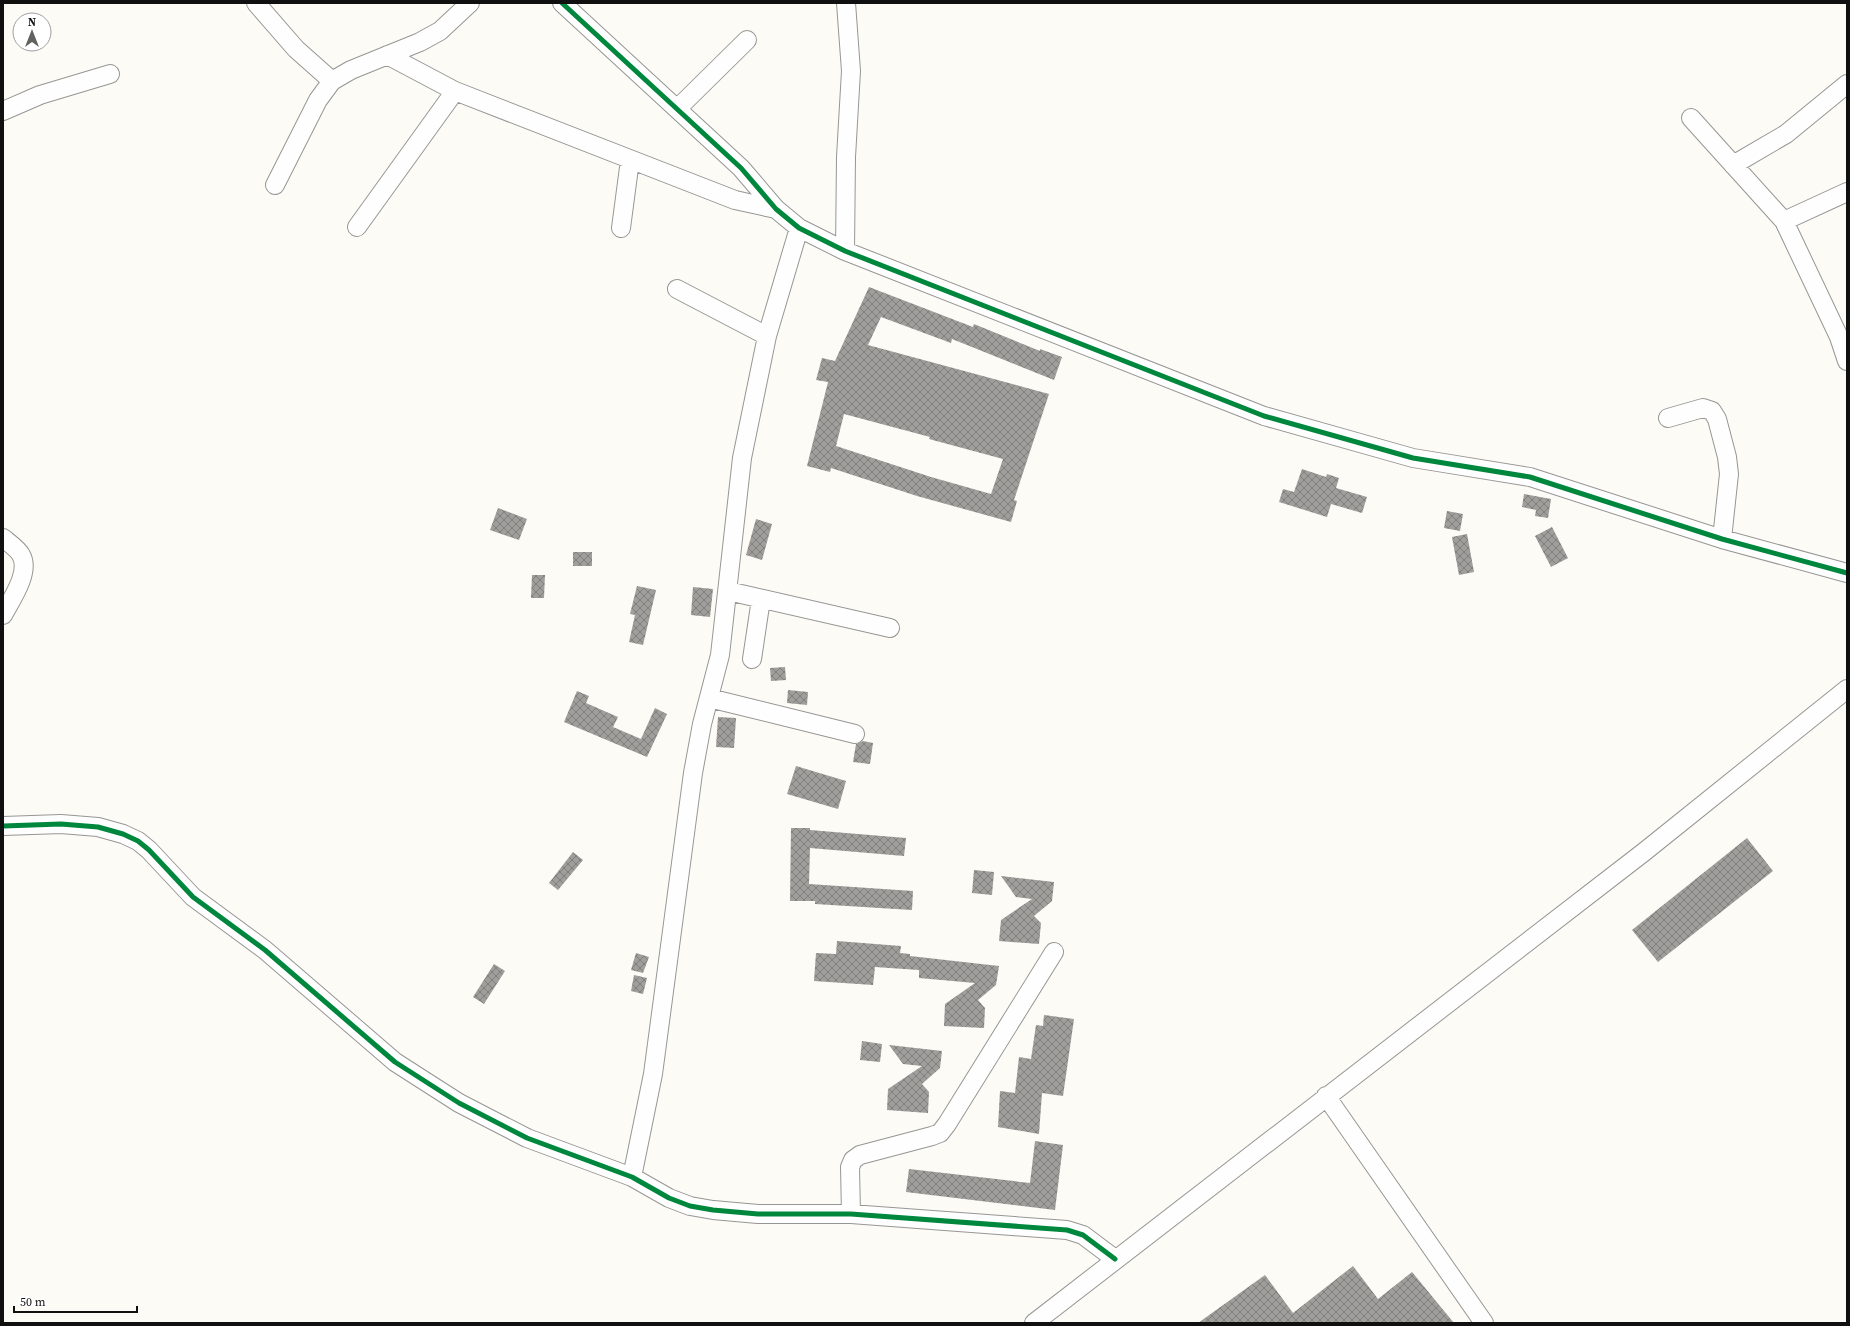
<svg xmlns="http://www.w3.org/2000/svg" width="1850" height="1326" viewBox="0 0 1850 1326" font-family="'Source Serif 4',serif">
  <style>
    .building { fill: url(#building-cross-hatch); fill-rule: evenodd }
    .lines { fill: none; stroke-linecap: round; stroke-linejoin: round }
    .minor-casing { stroke: #969694; stroke-width: 20 }
    .minor { stroke: #fffefe; stroke-width: 18 }
    .cycleway-casing { stroke: #fff; stroke-width: 8 }
    .cycleway { stroke: #00873e; stroke-width: 5 }
  </style>
  <defs>
    <pattern id="building-cross-hatch" width="8" height="8" patternUnits="userSpaceOnUse"><rect width="8" height="8" fill="#a09e9b"/><path d="M0 0l8 8M0 8l8-8" fill="none" stroke="#817f7d"/></pattern>
  </defs>
  <rect width="100%" height="100%" fill="#fcfbf6"/>
  <path class="building" d="M869 287 973 327 974 324 1040 351V349L1062 357 1054 380 952 339 951 343 881 317 868 345 1049 394 1014 500 1017 501 1011 522 917 496 831 468 830 472 807 466 828 382 816 380 822 358 835 361ZM844 414 930 437 929 439 1003 459 991 494 931 477 836 446Z
    M1302 469 1326 477 1327 474 1339 478 1336 488 1367 497 1362 513 1331 504 1327 517 1279 502 1283 489 1294 492Z
    M1524 494 1551 499 1548 518 1535 516 1536 510 1522 507Z
    M498 508 527 519 519 540 490 530Z
    M1447 511 1463 514 1460 531 1444 528Z
    M756 519 772 524 762 560 746 555Z
    M1552 527 1568 558 1551 567 1535 536Z
    M1467 534 1474 572 1459 575 1452 537Z
    M573 552H592V566H573Z
    M532 575H545L544 598H531Z
    M637 586 656 590 643 645 629 642 635 615 630 614Z
    M693 587 713 589 710 617 691 615Z
    M785 667 786 680 771 681 770 668Z
    M788 690 808 692 807 705 787 703Z
    M577 691 589 696 586 703 618 717 613 727 641 739 655 708 667 714 647 757 564 722Z
    M718 717 736 718 734 748 716 747Z
    M863 741 873 743 870 764 853 762 856 744Z
    M796 766 846 781 838 809 787 794Z
    M791 828H810V830L906 838 904 856 810 848 809 884 913 891 912 910 815 904V901H790Z
    M1747 838 1773 871 1658 962 1632 930Z
    M573 852 583 860 558 890 549 883Z
    M974 870 994 872 992 895 972 893Z
    M1001 876 1054 882 1052 901 1034 916 1041 923 1039 944 999 941 1001 920 1032 899 1016 897Z
    M837 941 901 946 900 953 910 954V956L999 966 996 985 978 1000 985 1008 984 1028 944 1026 945 1004 975 983 919 978V970L875 967 873 985 814 981 816 953 836 954Z
    M636 953 649 957 643 973 631 970Z
    M494 964 505 971 484 1004 473 997Z
    M634 975 647 978 643 994 631 991Z
    M1044 1015 1074 1019 1063 1096 1042 1093 1039 1134 998 1127 1000 1091 1015 1093 1019 1057 1031 1059 1036 1025 1043 1026Z
    M862 1041 882 1044 880 1062 860 1060Z
    M889 1045 942 1051 940 1068 922 1084 929 1092 928 1113 887 1110 888 1089 922 1066 903 1064Z
    M1035 1141 1063 1145 1055 1210 906 1192 909 1169 1030 1183Z
    M1353 1266 1378 1299 1412 1272 1454 1323H1198L1265 1275 1293 1313Z"/>
  <g class="lines">
    <defs>
      <path id="minor" d="M256 3 296 49 332 81
        M562 3 741 168 776 209 799 228 845 251 1264 416 1413 458 1530 477 1722 539 1847 573
        M387 55 455 91 735 200 776 209
        M677 109 747 40
        M3 111 40 95 110 74
        M1691 118 1784 221
        M1733 165 1786 134 1847 84
        M275 185 318 100 332 81 351 70 420 42 440 31 470 3
        M1847 192 1784 221 1839 337 1847 361
        M357 227 455 91
        M621 228 630 160
        M845 251 846 157 851 71 846 3
        M677 289 767 336
        M1668 418 1703 408 1712 411 1717 419 1727 457 1729 474 1722 539
        M3 538C9 543 18 549 21 555 31 572 11 600 3 615
        M728 591 890 628
        M752 659 761 599
        M709 698 855 734
        M3 826 61 824 98 827 123 834 138 841 149 850 193 897 265 950 395 1062 459 1103 527 1138 632 1177 669 1198 690 1206 713 1210 758 1214H851L1067 1230 1083 1235 1115 1259
        M1326 1096 1484 1323
        M632 1177 653 1074 693 773 702 724 720 655 742 458 767 336 799 228
        M851 1214 850 1167 853 1160 860 1155 932 1136 940 1133 947 1124 1054 952
        M1034 1323 1644 852 1847 689"/>
    </defs>
    <use href="#minor" class="minor-casing"/>
    <use href="#minor" class="minor"/>
    <defs>
      <path id="cycleway" d="M562 3 741 168 776 209 799 228 845 251 1264 416 1413 458 1530 477 1722 539 1847 573
        M3 826 61 824 98 827 123 834 138 841 149 850 193 897 265 950 395 1062 459 1103 527 1138 632 1177 669 1198 690 1206 713 1210 758 1214H851L1067 1230 1083 1235 1115 1259"/>
    </defs>
    <use href="#cycleway" class="cycleway-casing"/>
    <use href="#cycleway" class="cycleway"/>
  </g>
  <rect width="1850" height="1326" fill="none" stroke="#101010" stroke-width="8"/>
  <g transform="translate(32 32)"><circle r="19" fill="#ffffff" stroke="#9f9f9f"/>
  <path d="M0-3L7 15L0 10L-7 15Z" fill="#636260"/>
  <text y="-6" font-size="11" font-weight="bold" text-anchor="middle" fill="#101010">N</text>
  </g>
  <path d="M14 1306v6h123v-6" fill="none" stroke="#101010" stroke-width="2"/>
  <text x="20" y="1306" font-size="12" fill="#101010" stroke="#ffffff" stroke-width="3" paint-order="stroke">50 m</text>
</svg>
